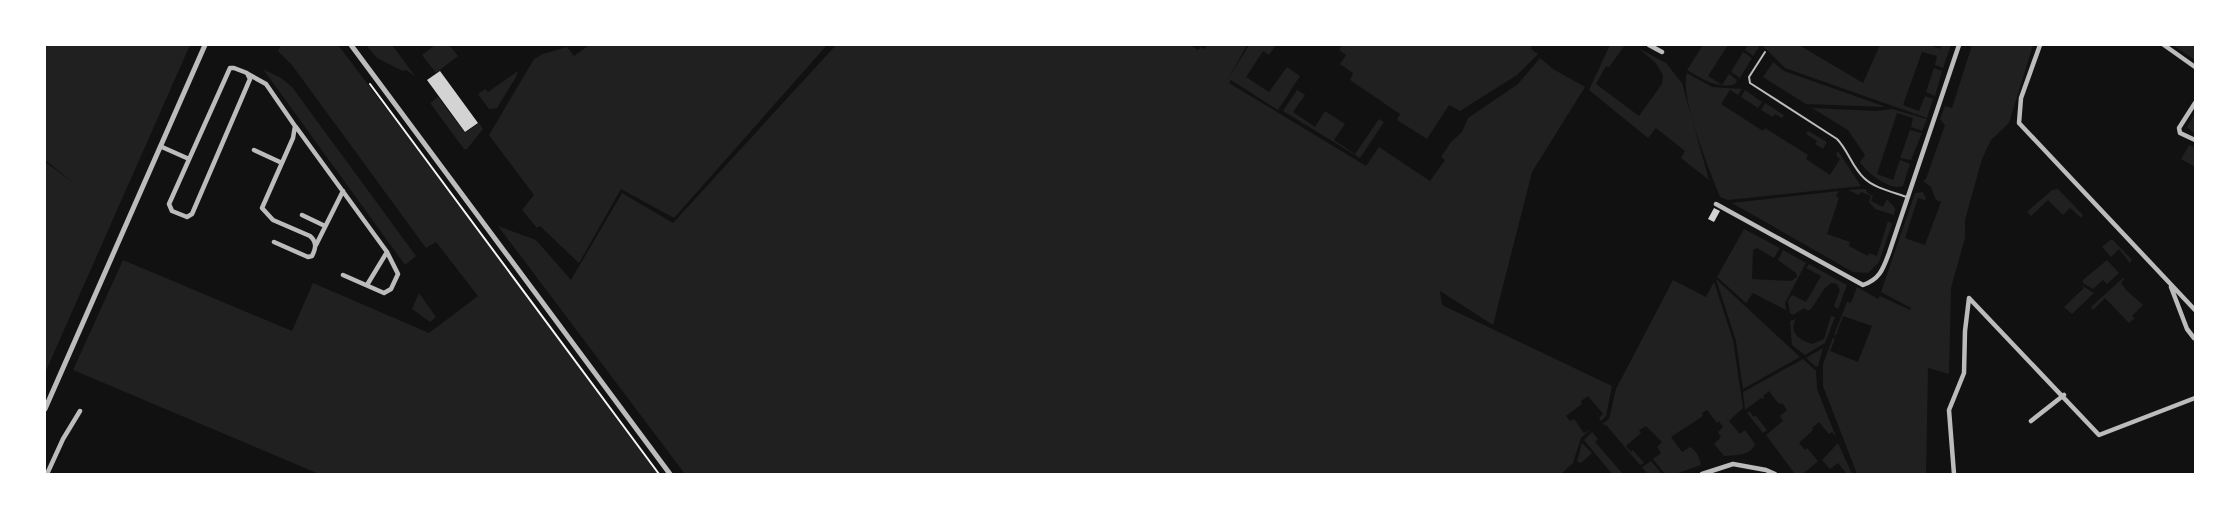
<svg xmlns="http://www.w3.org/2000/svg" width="2240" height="519" viewBox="0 0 2240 519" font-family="'PT Sans',sans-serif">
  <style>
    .green { fill: #202020 }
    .building { fill: #d3d3d3 }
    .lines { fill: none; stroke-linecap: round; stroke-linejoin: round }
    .path { stroke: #f5f5f5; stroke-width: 2 }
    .service { stroke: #bcbcbc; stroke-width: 2 }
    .minor { stroke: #bcbcbc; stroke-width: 4.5 }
    .tertiary { stroke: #bcbcbc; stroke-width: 5 }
  </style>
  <rect width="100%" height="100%" fill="#111"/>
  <path class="green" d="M45 45H190L45 373V162L74 183 45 160Z
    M281 45H338L478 229 659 474H319L73 370 123 260 292 331 313 283 429 333 478 296 436 242 426 248 292 65 278 51Z
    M366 45H392L415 76 406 70 403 71 377 58Z
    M435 45H449L458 56 436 73 422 55Z
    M589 45H827L674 218 621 189 579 263 540 226 537 228 522 210 534 195 489 135 534 59 543 54 567 47 574 56Z
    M836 45H1190L1198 50 1201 47 1205 49 1207 45H1247L1227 81 1249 45H1276L1269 55 1263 51 1246 77 1269 92 1287 67 1300 76 1278 110 1231 80 1229 83 1366 166 1379 147 1430 181 1445 160 1441 157 1451 142 1462 132 1468 118 1518 84 1540 58 1553 69 1585 87 1532 172 1493 325 1440 291 1442 305 1612 386 1606 416 1601 421 1599 418 1603 414 1588 396 1581 401 1582 404 1566 416 1570 421 1574 419 1584 433 1590 430 1581 438 1573 463 1561 474H685L498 226 536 240 571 280 622 193 673 223Z
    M1342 45H1532L1531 49 1538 54 1517 75 1460 111 1449 105 1427 139 1397 120 1400 114 1350 80 1353 73 1340 64 1346 55 1339 50Z
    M1610 45H1625L1609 67 1606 66 1596 84 1639 116 1662 84 1663 75 1655 62 1638 48 1666 63 1682 83 1709 180 1681 158 1685 151 1656 128 1648 138 1589 90Z
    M1703 45H1728L1708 76 1722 85 1729 74 1737 80 1735 84C1718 90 1701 78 1687 70Z
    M1748 45H1757L1759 47 1753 56 1745 50Z
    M1762 45H1799L1863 83 1880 45H1929L1940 49 1942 45H1951L1943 68 1935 65 1937 56 1922 52 1903 105 1919 111 1925 96 1933 99 1927 118 1785 68Z
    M1972 45H2033L2009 123 1991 140 1982 159 1965 220V238L1951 288 1949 374 1928 368 1926 474H1857L1823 386V364L1833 338 1835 339 1830 351 1858 362 1872 326 1843 316 1836 335H1834L1847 302 1851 303 1857 287 1878 299 1880 296 1910 310 1911 308 1881 292 1915 193 1923 192 1926 199 1924 200 1918 198 1905 238 1925 245 1941 202 1936 200 1931 187 1923 181 1926 179 1945 125 1940 119 1945 106 1952 108Z
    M2173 45H2195V60Z
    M1743 52 1752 58 1740 78 1731 72Z
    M1773 62 1784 71 1886 107 1806 104 1763 77Z
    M1934 68 1942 71 1935 96 1926 92Z
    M263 69 281 78 292 87 416 256 405 265Z
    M518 71 516 77 497 108 489 109 478 94 485 89 488 92Z
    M1687 73 1712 87 1742 89 1738 95 1730 90 1721 104 1763 131 1765 128 1808 155 1806 159 1830 175 1840 159 1836 155 1838 151 1861 186 1728 200 1720 197C1710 172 1679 96 1687 73Z
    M1297 90 1305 95 1293 112 1315 127 1325 111 1345 124 1334 140 1355 154 1379 119 1384 122 1360 158 1283 111Z
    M1745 90 1762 102 1758 108 1741 97Z
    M438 97 465 133 479 123 483 129 467 149H464L430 103Z
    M1765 103 1784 115 1782 118 1775 114 1773 117 1761 110Z
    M1812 108 1877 111 1892 109 1927 119 1922 131 1911 127 1913 118 1897 113 1877 174 1893 180 1900 160 1910 164 1903 186C1890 191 1867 173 1860 162L1865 155 1848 130Z
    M2195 113V134L2187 127Z
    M1910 130 1922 133 1911 160 1900 158Z
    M1808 131 1827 142 1823 149 1815 144 1817 141 1806 134Z
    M2189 145 2195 148V167L2181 159Z
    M1864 189 1867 190 1866 192 1873 196 1871 201 1883 207 1887 199 1895 208 1894 215 1875 209 1869 202 1871 196 1861 192 1859 195 1848 190Z
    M2058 189 2083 215 2081 218 2070 208 2063 215 2048 200 2031 216 2027 212 2052 190Z
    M1839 191 1836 196 1839 198 1827 234 1850 242 1849 246 1868 256 1869 253 1877 256 1888 221 1892 224 1879 262 1868 273 1853 272 1732 203Z
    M1744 229 1780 248 1774 258 1757 248 1753 250 1752 279 1791 281 1797 277 1796 273 1778 260 1783 250 1806 263 1785 303 1786 310 1753 293 1746 303 1717 277Z
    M2110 240H2113L2132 260 2130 263 2119 249 2111 257 2102 247Z
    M2107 260 2119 273 2107 284 2103 280 2093 289 2083 283V280Z
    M1809 264 1847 285 1838 309 1834 306 1840 290 1837 284 1831 283 1825 288 1811 309 1808 311 1804 308 1793 315 1790 313 1788 301 1792 295 1806 302 1821 276 1806 268Z
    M2123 278 2124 279 2121 283 2126 290 2143 305 2132 316 2135 318 2129 323 2105 298 2093 310 2091 307Z
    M1716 279 1800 357 1743 389 1736 341Z
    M1673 280 1706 297 1714 282 1733 340 1743 408 1729 421 1740 434 1745 430 1755 444C1751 456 1735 455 1724 456L1714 444 1721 437 1718 432 1723 427 1719 421 1717 423 1707 410 1702 413 1703 416 1671 437 1682 452 1690 447C1697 451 1699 457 1701 465L1675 474H1665L1653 459 1661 453 1657 447 1662 442 1646 426 1639 430 1641 433 1626 446 1631 452 1633 450 1644 463 1640 465 1607 426 1602 424 1609 419 1616 389Z
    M2081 285 2094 293 2072 314 2064 307 2084 288Z
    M419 293 436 317 430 322 412 309Z
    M1831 316 1835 317 1825 343 1805 355 1792 345 1790 321 1796 319C1788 333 1800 340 1812 344L1824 339Z
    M1823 348 1818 366 1816 367 1806 358Z
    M1803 359 1816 371 1817 389 1836 437 1832 432 1829 434 1819 422 1812 428 1813 430 1799 443 1805 450 1807 448 1818 461 1803 474H1795L1766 435 1783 421 1780 416 1787 410 1782 403 1779 404 1769 391 1763 396 1765 399 1761 398 1745 410 1743 392Z
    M1749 411 1754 417 1756 416 1767 430 1763 433 1747 413Z
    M1592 432 1598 439 1595 442 1623 474H1612L1584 440Z
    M1582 443 1592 453 1581 463 1577 461Z
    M1838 443 1852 474H1847L1838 463 1830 469 1822 460Z
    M1651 461 1662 474H1648L1642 467Z"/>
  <path class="building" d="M440 71 478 123 465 132 427 80Z
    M1714 208 1720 211 1714 222 1708 219Z"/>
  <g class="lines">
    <path class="path" d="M370 84 659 474"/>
    <path class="service" d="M1765 52 1749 77 1750 83 1837 139C1848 150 1852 167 1864 178 1874 188 1893 192 1907 197"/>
    <path class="minor" d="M1649 45 1662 52
      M2040 45 2021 98 2019 123 2195 310
      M2164 45 2195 67
      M230 68H234L247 73 250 79 192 214 187 217 172 211 169 204Z
      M248 74 266 84 295 126 293 138 262 208 273 220 310 236C317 242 316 248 312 256L308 257 274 242
      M2195 103 2179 128 2180 133 2195 140
      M296 127 387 252 398 274 391 289 384 293 343 275
      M162 147 189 159
      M254 150 282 163
      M1716 204 1863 285C1880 279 1883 269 1889 253L1959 45
      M302 215 325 226
      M316 245 343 191
      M367 285 387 252
      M2171 287 2187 329 2194 338
      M2031 421 2064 395
      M47 474 63 439 80 411
      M1702 474 1733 464 1766 470 1775 474
      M1954 474 1949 410 1964 373 1965 331 1969 298 2099 435 2195 398"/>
    <path class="tertiary" d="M351 45 670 474
      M45 409 205 45"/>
  </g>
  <rect width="2240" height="519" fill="none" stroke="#ffffff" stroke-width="92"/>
</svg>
